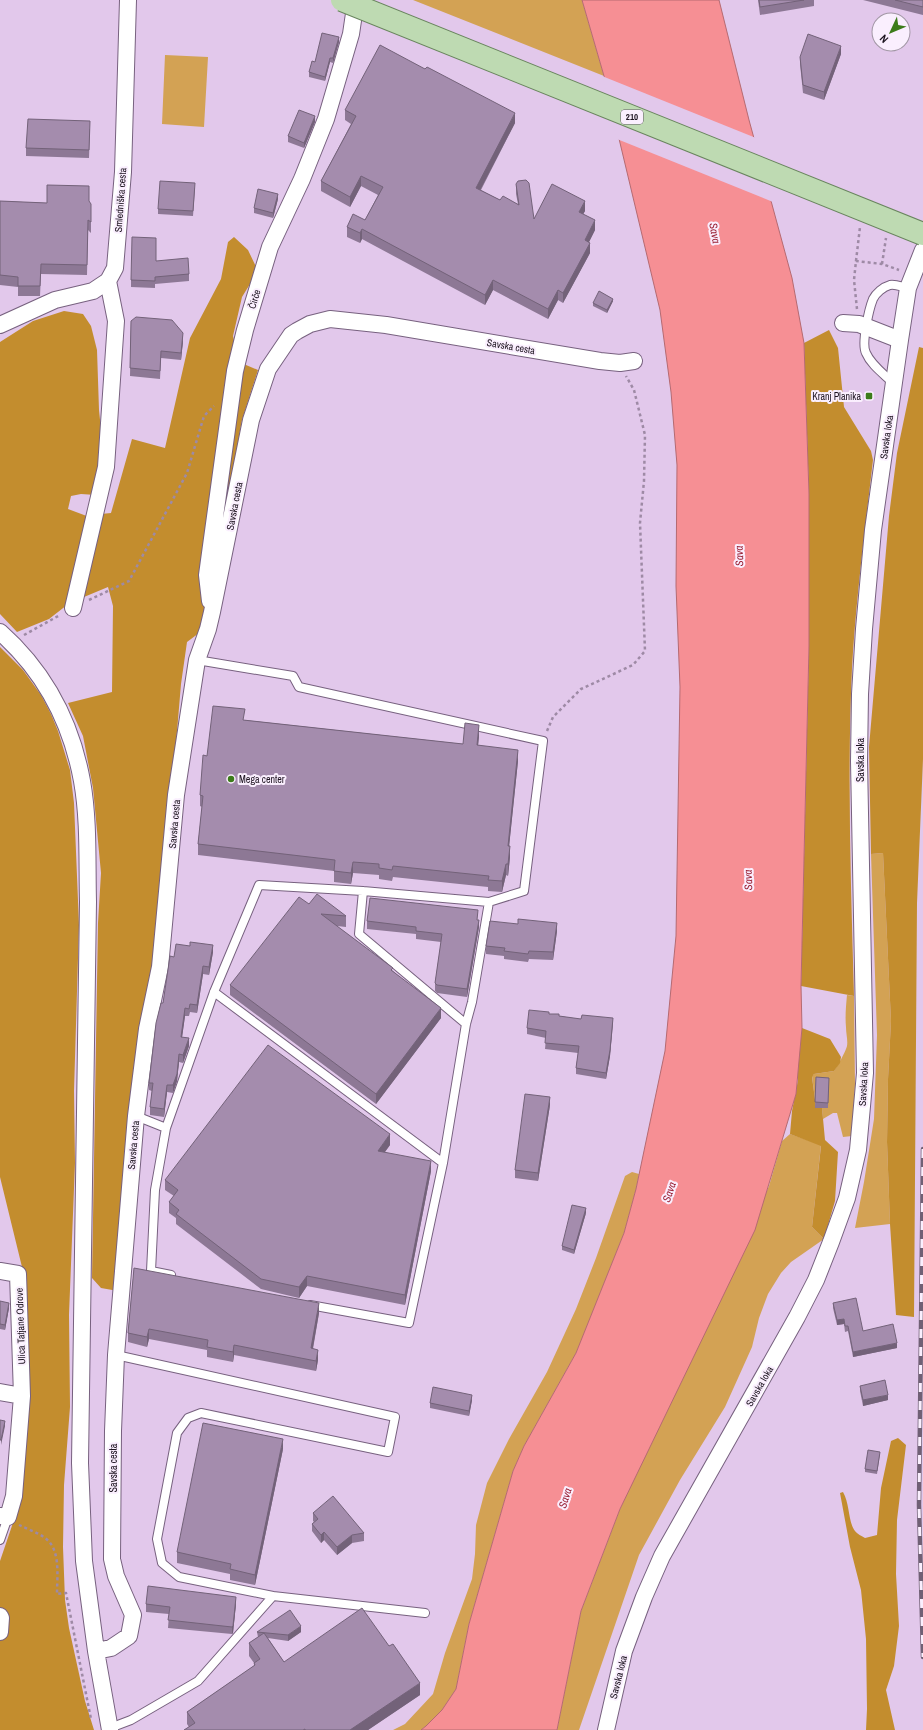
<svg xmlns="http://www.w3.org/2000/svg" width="923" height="1730" viewBox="0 0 923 1730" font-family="'Archivo Narrow',sans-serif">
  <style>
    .green { fill: #d3a254 }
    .forest { fill: #c38d2e }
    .water { fill: #f68f94; stroke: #b56a71 }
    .pier { fill: #e2c8eb }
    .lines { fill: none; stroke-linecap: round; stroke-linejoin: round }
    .service-casing { stroke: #77617f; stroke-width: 10 }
    .minor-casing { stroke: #77617f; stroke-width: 18 }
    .path { stroke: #9e8aa5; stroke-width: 2.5; stroke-dasharray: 3 3; stroke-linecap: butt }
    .service { stroke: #fff; stroke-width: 8 }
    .minor { stroke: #fff; stroke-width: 16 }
    .rail-casing { stroke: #706075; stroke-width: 4.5 }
    .rail { stroke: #faeffe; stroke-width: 3; stroke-dasharray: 9; stroke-linecap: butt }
    .primary-bridge-casing { stroke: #69855e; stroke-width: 24; stroke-linecap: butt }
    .primary-bridge { stroke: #bedab2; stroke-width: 22 }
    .wall { fill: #8d7895 }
    .shaded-wall { fill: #736279 }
    .building { fill: #a48cad; stroke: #736279 }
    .poi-dot { fill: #3c7c1a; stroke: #faeffe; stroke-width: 1.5 }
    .labels { text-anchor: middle; stroke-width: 4; stroke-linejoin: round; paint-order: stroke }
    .shield { fill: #faeffe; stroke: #5f5663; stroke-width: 1 }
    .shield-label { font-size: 9px; font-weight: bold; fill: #1d1420 }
    .street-label { font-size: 10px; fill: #1d1420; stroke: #faeffe }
    .poi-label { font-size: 10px; fill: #1d1420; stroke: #faeffe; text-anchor: end }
    .water-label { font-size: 11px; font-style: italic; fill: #9a2135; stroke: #faeffe }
  </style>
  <rect width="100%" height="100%" fill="#e2c8eb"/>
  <path class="green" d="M413 0H582L604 76Z
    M165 55 208 57 204 127 162 124Z
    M883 853 891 1021 888 1079 887 1142 890 1224 855 1228 864 1182 874 1119 877 1035 871 854Z
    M847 995 854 996 855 1085 852 1136 843 1137 837 1113H833L823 1119 822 1108 816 1107 812 1076 814 1074 834 1071C837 1067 846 1051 847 1046 848 1040 846 1034 846 1027 845 1017 846 1006 847 995Z
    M790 1134 821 1145 812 1227 824 1239 791 1262 781 1273 768 1294 759 1318 752 1347 725 1407 680 1480 639 1555 579 1730H557L581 1611 620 1509 769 1186 782 1141Z
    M632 1172 639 1174 636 1189 624 1233 582 1339 576 1353 524 1446 513 1471 469 1624 456 1689 442 1710 426 1726 421 1730H393L405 1724 433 1694 445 1653 472 1579 475 1554 476 1525 487 1483 509 1439 547 1372 576 1309 596 1258 625 1176Z"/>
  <path class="forest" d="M234 237 248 250 258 271 242 297 233 336 239 362 258 370 242 420 203 630 187 642 181 684 171 803 118 1291 101 1288 92 1278 98 923 101 873 93 788 83 736 68 703 112 692 113 606 108 587 84 597 82 591 101 514 111 513 132 439 165 448 190 338 221 279 228 242Z
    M64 311 83 314 91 326 97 350 99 410 102 439 96 495 81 494 71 496 68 509 92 518 67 605 49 619 17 632 0 614V342L33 321Z
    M829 330 838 348 844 407 871 451 873 460C865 529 856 599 852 668 847 777 851 887 854 996L801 986 809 646V494L804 343Z
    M919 347 923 348V759L917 903 914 1317 896 1315 890 1224 887 1142 888 1079 891 1021 883 853 871 854 869 747 889 516 897 453Z
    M0 647 23 670 41 695 51 714 58 731 70 770 74 803 79 925 74 1091 75 1163 69 1315 70 1407 64 1485 63 1547 65 1600 69 1628 85 1701 94 1730H0V1561L17 1511 22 1267 0 1177Z
    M802 1028 830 1039 841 1057 840 1063 834 1071 814 1074 812 1077 816 1107 822 1108 825 1140 838 1152 835 1201 824 1239 812 1227 821 1146 790 1134 792 1111 798 1080 797 1069Z
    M898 1438 906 1445 897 1520 896 1574 899 1626 894 1666 886 1690 895 1730H866L867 1709 866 1639 861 1590 850 1547 840 1493 843 1492C850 1504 848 1522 855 1531 857 1534 862 1536 865 1538L877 1535 881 1488 891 1441Z"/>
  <path class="water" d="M582 0H719L749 120 792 278 804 343 809 494V646L801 986 802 1028 796 1094 755 1230 620 1509 581 1611 557 1730H421L426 1726 442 1710 456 1689 469 1624 513 1471 524 1446 576 1353 624 1233 636 1189 665 1051 676 936 680 687 676 586 677 465 671 392 660 310 604 76Z"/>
  <path class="pier" d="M602 76 756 138 773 202 617 139Z"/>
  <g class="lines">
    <defs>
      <path id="service" d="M893 383C884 374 871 365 866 353 861 344 869 309 873 299 876 293 883 287 890 285 896 284 902 287 908 288
        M197 660 293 676 299 687 543 741 524 891 489 902
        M363 891 359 934 466 1024
        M136 1116 166 1128 214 992 259 885 363 891 489 902 472 1002 466 1024 443 1163 214 992
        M166 1128 155 1190 151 1271 171 1275
        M310 1305 409 1323 443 1163
        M0 1540 8 1517
        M273 1596 425 1613
        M110 1728 131 1720 198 1681 273 1596 179 1577 162 1563 157 1539 177 1433 188 1418 201 1413 388 1452 395 1417 116 1355"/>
      <path id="minor" d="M843 323 859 324 900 340
        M0 325 55 300 93 291 108 281 115 268 123 172 128 0
        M210 601 207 575 235 371 245 330 270 247 302 179 326 119 351 34 356 0
        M73 608 106 467 116 321 108 281
        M0 632C45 672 71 721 82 781 89 820 87 862 88 902L80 1463 84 1561 96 1651 110 1730
        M0 1271 18 1274 22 1396
        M0 1392 22 1396 14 1496 8 1517 0 1516
        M0 1616 1 1618 0 1632
        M96 1651 111 1648 129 1636 133 1615 116 1576 112 1559 113 1431 116 1355 136 1116 147 1029 160 967 176 795 197 660 208 629 212 612 251 420 268 369 291 335 297 331 310 324 330 319 386 325 600 361 620 363 634 361
        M606 1730 624 1651 644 1597 662 1556 797 1317 816 1280 831 1242 847 1198 858 1150 865 1073 859 761 860 694 864 629 873 530 900 340 908 288 923 250"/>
    </defs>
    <use href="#service" class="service-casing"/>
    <use href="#minor" class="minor-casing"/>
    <path class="path" d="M856 261 860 227
      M882 264 886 238
      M857 309 854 280 856 261 882 264 899 270
      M89 600 129 581 187 473 204 416 214 406
      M24 635 60 615
      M547 731 553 717 581 689 633 665 645 651 640 523 644 481 645 435 634 390 626 376
      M19 1525C27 1529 37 1532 45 1538 61 1549 57 1576 57 1594L66 1593 91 1719"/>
    <use href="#service" class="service"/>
    <use href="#minor" class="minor"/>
    <defs>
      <path id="rail" d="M923 1149 919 1505 923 1657"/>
    </defs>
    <use href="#rail" class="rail-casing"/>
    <use href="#rail" class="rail"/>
    <defs>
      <path id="primary-bridge" d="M342 0 923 234"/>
    </defs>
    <use href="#primary-bridge" class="primary-bridge-casing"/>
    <use href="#primary-bridge" class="primary-bridge"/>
  </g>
  <path class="wall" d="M758 0H814V6L760 15Z
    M863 0H923V15Z
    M339 42 333 63 330 62 325 81 309 77V72L315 62Z
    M841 54 824 100 803 93 800 64V57Z
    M345 110 515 123 481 190 500 200 518 204 516 194V184L534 219 585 211 583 214 595 230 589 242 590 253 563 303 558 300 548 319 493 290 485 305 362 239 360 243 347 237V227L365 220 378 195 361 186 350 207 321 191V181L351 124 345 120Z
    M315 122 304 148 288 142V136Z
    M90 129 89 158 26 156V148Z
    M195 188 193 216 158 214V209Z
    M278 199 273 218 254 213V208Z
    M0 201 47 203 89 202 91 214V233L88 230 87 275 41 274 40 296H18V287L0 285Z
    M156 261 189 274V281L155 284V288L131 287V280Z
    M613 301 607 313 593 306V303Z
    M131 321 183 341 181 360 161 358 160 379 130 376Z
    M245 720 463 744 479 736 478 745 518 761 509 846 510 857 508 876 506 875 502 892 488 891V887L393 877 392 881 379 879V875L353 873 351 884 334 882V871L198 855V844L202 807 200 806V795L207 756Z
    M309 904 346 916V927L337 926 393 971 441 1018 376 1104 230 995V985Z
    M478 920 479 927 467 997 437 993 435 991V983L441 942 416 939V934L367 929V921Z
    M557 931 553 960 529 959 528 962 504 959V956L486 954V946Z
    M213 952 209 975 203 974 197 1013 190 1012 189 1016H185L182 1037 189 1046 183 1063 179 1062 177 1081 173 1093 167 1092 164 1117 150 1115V1107L152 1091 149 1090V1083L163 1003 174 957Z
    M549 1014 559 1016 613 1024 610 1056 606 1079 576 1074V1068L578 1053 545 1049 546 1038 527 1034V1028Z
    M816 1077 829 1078 828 1108H815Z
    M550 1105 538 1181 515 1178V1170Z
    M390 1145 385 1152 431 1171 405 1305 307 1286 299 1298 261 1289 176 1224V1218L169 1213V1202L174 1196 165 1190V1180Z
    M586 1213 574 1254 562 1250V1246Z
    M134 1268 319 1313 313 1349 318 1360 316 1371 234 1355 233 1362 207 1357V1350L149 1339 147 1347 128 1342V1333Z
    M0 1301 9 1308 5 1330 0 1329Z
    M833 1303 863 1331 897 1348 853 1357 848 1331 845 1332 844 1324 837 1325 833 1308Z
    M860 1386 888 1400 863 1406 860 1391Z
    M472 1400 469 1416 430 1408V1403Z
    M283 1449 255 1585 230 1580V1574L177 1563V1552Z
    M880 1454 877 1474 865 1472V1469Z
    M313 1513 364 1533V1541L352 1543 337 1555 324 1540 321 1543 312 1531V1524L314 1522 313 1521Z
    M146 1604H236L233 1633 232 1634 168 1628 169 1614 146 1612Z
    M257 1632H301L288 1641 268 1638 284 1662 420 1695 368 1730H184L189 1727 187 1724V1712L254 1666V1663L249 1656V1643L258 1637Z"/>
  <path class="shaded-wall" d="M339 37V42L333 63V58Z
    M841 46V54L824 100V92Z
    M330 58V62L325 81V77Z
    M515 113V123L476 198V188Z
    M315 116V122L304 148V143Z
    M361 176V186L350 207V197Z
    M278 194V199L273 218V213Z
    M585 201V211L579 222V212Z
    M595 220V230L585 250V240Z
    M362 229V239L360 243V233Z
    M590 243V253L563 303V293Z
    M493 280V290L485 305V295Z
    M558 290V300L548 319V309Z
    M613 299V301L607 313V310Z
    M183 333V341L181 360V353Z
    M479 725V736L477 756V745Z
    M518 750V761L508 857V846Z
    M510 846V857L508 876V864Z
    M353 862V873L351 884V873Z
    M506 864V875L502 892V881Z
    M479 920V927L467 997V989Z
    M557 923V931L553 960V952Z
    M213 945V952L209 975V967Z
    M203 966V974L197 1013V1005Z
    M185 1008V1016L181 1045V1037Z
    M441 1008V1018L376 1104V1094Z
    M613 1018 610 1056 606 1079V1073Z
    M189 1038V1046L183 1063V1055Z
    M179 1054V1062L177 1081 173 1093V1085Z
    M167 1085V1092L164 1117V1109Z
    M550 1097V1105L538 1181V1173Z
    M390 1134V1145L378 1161V1151Z
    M431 1161V1171L405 1305V1295Z
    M586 1208V1213L574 1254V1250Z
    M307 1276V1286L299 1298V1287Z
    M9 1303V1308L5 1330V1325Z
    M319 1303V1313L311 1358V1348Z
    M844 1319V1324L837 1325V1320Z
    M149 1329V1339L147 1347V1337Z
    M897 1343V1348L853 1357V1352Z
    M234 1345V1355L233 1362V1352Z
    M318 1350V1360L316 1371V1361Z
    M472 1395V1400L469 1416V1411Z
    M888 1395V1400L863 1406V1400Z
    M5 1421V1426L1 1445V1440Z
    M283 1439V1449L255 1585V1575Z
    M324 1532V1540L321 1543V1535Z
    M352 1535V1543L337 1555V1547Z
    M236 1597V1604L233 1633 232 1634V1627Z
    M301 1626V1632L288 1641V1635Z
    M420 1683V1695L368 1730H350Z"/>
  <path class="building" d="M759 0H804L760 7Z
    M895 0H923V7Z
    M322 33 339 37 333 58H330L325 77 309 72 312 61 315 62Z
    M808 34 841 46 824 92 803 85 800 57Z
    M380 45 425 69 427 67 515 113 476 188 500 200 503 196 519 205 516 184 518 181 526 180 529 183 534 219 552 184 585 201 579 212 595 220 585 240 590 243 563 293 558 290 548 309 493 280 485 295 362 229 360 233 347 227 353 214 365 220 383 187 361 176 350 197 321 181 356 116 345 110Z
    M299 110 315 116 304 143 288 136Z
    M28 119 90 121 89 150 26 148Z
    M160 181 195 183 193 211 158 209Z
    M47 185 89 186V201L91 204V222L88 220 87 265 41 264 40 286H18V277L0 275V201L47 203Z
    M258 189 278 194 273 213 254 208Z
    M132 237 156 238V261L188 258 189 274 155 277V281L131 280Z
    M599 291 613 299 607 310 593 303Z
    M136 317 172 320 183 333 181 353 161 351 160 371 130 368 131 321Z
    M213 706 245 709 243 720 463 744 465 723 479 725 477 745 518 750 508 846H510L508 864H506L502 881 488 880 489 876 393 866 392 870 379 868V864L353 862 351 873 334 871 335 860 198 844 203 796 200 795 203 755 207 756Z
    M317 894 346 916 321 914 393 968 391 970 441 1008 376 1094 230 985 299 897 309 904Z
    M370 898 478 910 477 920H479L467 989 437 985 435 983 442 934 416 931V927L367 921Z
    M518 919 557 923 553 952 529 951 528 954 504 951 505 948 486 946 490 921 518 924Z
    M190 942 213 945 209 967 203 966 197 1005 190 1004 189 1009 185 1008 181 1037 189 1038 183 1055 179 1054 177 1074 173 1085H167L164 1109 150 1107 153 1083H149L156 1023 161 1003H163L170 956 174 957 176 944 190 946Z
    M529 1010 549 1012V1014H559V1016L581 1019 582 1015 613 1018 610 1050 606 1073 576 1068 579 1046 545 1043 546 1031 527 1028Z
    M268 1045 390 1134 378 1151 431 1161 405 1295 307 1276 299 1287 261 1279 176 1214 179 1210 169 1202 178 1190 165 1180Z
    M816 1077 829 1078 828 1103 815 1102Z
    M525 1094 550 1097 538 1173 515 1170Z
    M572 1205 586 1208 574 1250 562 1246Z
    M134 1268 319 1303 311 1348 318 1350 316 1361 234 1345 233 1352 207 1347 208 1340 149 1329 147 1337 128 1333Z
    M856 1298 863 1331 893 1324 897 1343 853 1352 848 1326H845L844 1319 837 1320 833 1303Z
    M0 1301 9 1303 5 1325 0 1324Z
    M885 1380 888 1395 863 1400 860 1386Z
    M433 1387 472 1395 469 1411 430 1403Z
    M0 1420 5 1421 1 1440H0Z
    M203 1423 283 1439 255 1575 230 1569 231 1564 177 1552Z
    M868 1450 880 1452 877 1471 865 1469Z
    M333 1496 364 1533 352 1535 337 1547 324 1532 321 1535 312 1524 318 1519 313 1513Z
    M148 1586 236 1597 233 1626 232 1627 168 1620 170 1607 146 1604Z
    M362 1608 389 1646 393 1644 420 1683 350 1730H305V1729L303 1730H184L195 1723 187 1712 255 1665 254 1663 260 1659 249 1643 264 1633 284 1662Z
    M290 1610 301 1626 288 1635 257 1632Z"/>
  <g class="poi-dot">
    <rect x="865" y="392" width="8" height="8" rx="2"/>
    <circle cx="231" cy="779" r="4"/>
  </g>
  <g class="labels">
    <rect class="shield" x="621" y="110" width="22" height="14" rx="3"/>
    <g class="shield-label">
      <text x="632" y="120">210</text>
    </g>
    <g class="street-label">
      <text transform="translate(120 200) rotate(-86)" y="4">Smledniška cesta</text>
      <text transform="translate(254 299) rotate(-73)" y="4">Čirče</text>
      <text transform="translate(511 346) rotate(10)" y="4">Savska cesta</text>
      <text transform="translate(886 437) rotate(-82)" y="4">Savska loka</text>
      <text transform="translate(234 506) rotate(-79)" y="4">Savska cesta</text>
      <text transform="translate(860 760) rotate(-90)" y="4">Savska loka</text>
      <text transform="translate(174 824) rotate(-85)" y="4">Savska cesta</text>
      <text transform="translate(863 1084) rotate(-87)" y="4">Savska loka</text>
      <text transform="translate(133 1145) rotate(-85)" y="4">Savska cesta</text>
      <text transform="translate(20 1326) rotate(-92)" y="4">Ulica Tatjane Odrove</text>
      <text transform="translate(759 1386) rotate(-60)" y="4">Savska loka</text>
      <text transform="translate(113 1468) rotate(-90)" y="4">Savska cesta</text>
      <text transform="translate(618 1677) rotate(-76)" y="4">Savska loka</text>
    </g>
    <g class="poi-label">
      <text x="861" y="400">Kranj Planika</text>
      <text x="239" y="783" text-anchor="start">Mega center</text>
    </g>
    <g class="water-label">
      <text transform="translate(715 233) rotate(80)" y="4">Sava</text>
      <text transform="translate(739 556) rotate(-92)" y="4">Sava</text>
      <text transform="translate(748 880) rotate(-92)" y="4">Sava</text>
      <text transform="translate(669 1192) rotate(-71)" y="4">Sava</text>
      <text transform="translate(565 1498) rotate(-73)" y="4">Sava</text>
    </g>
  </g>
  <g transform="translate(891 32) rotate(226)"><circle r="19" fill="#faeffe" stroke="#a297a5"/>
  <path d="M0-3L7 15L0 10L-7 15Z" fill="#3c7c1a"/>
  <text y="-6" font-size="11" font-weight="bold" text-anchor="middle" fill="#1d1420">N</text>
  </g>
</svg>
